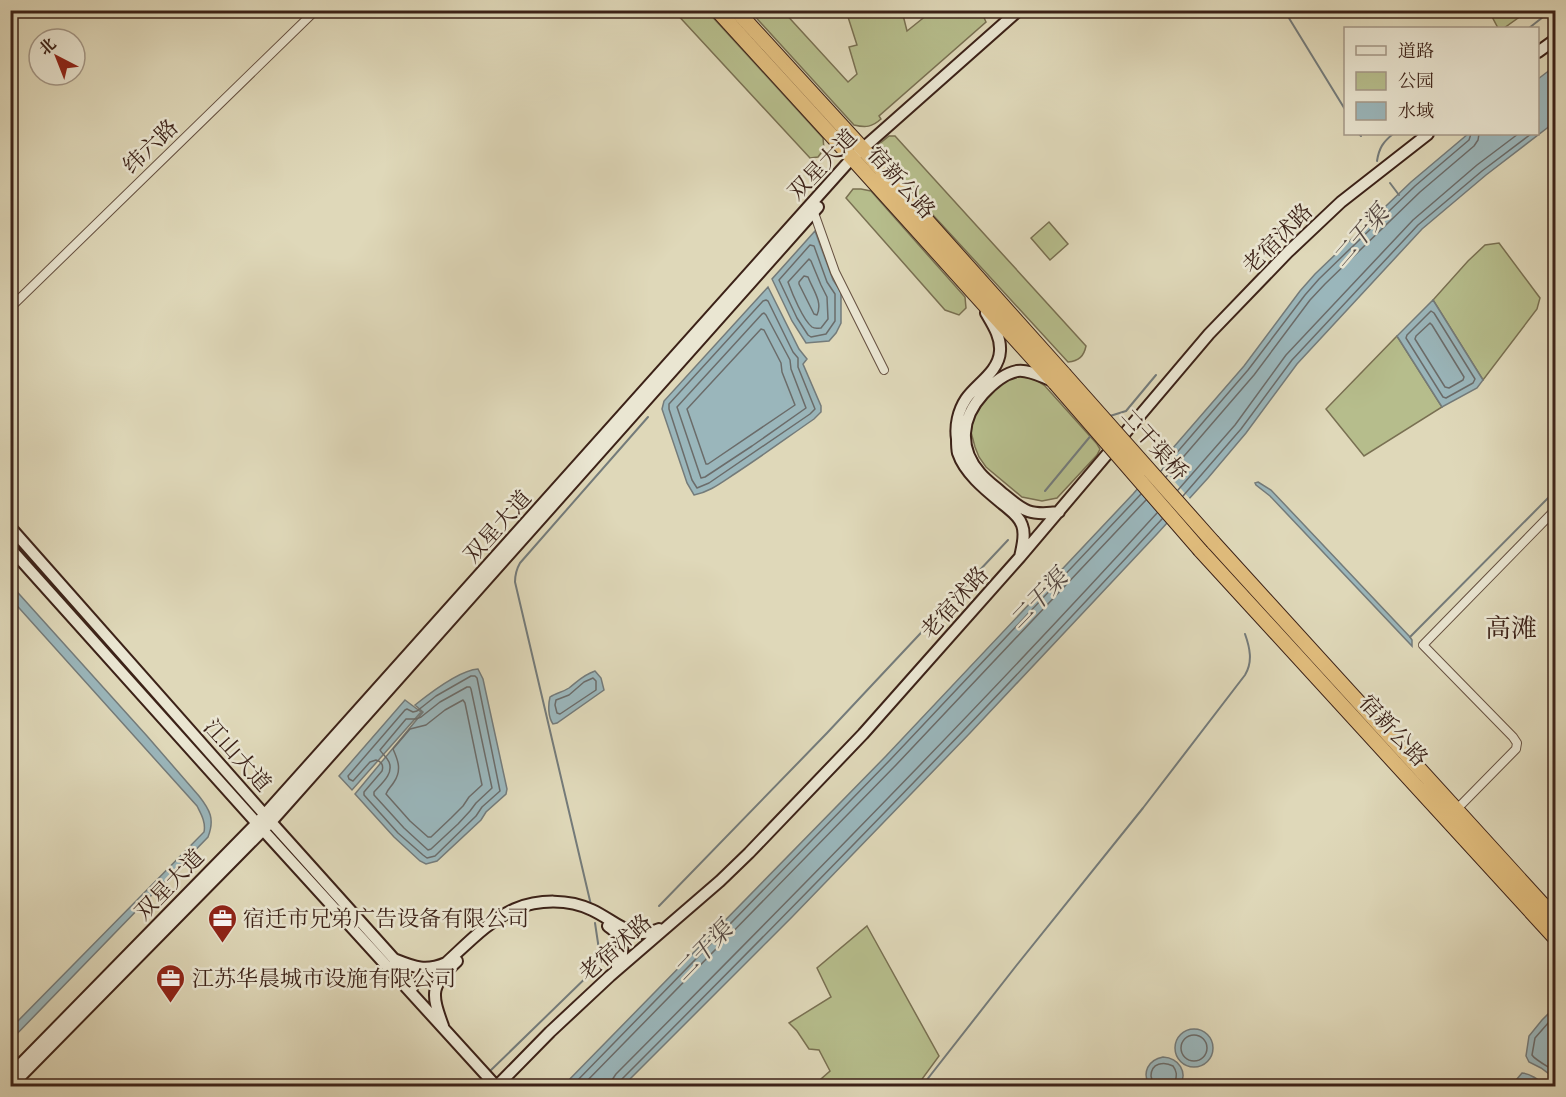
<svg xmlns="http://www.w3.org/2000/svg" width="1566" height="1097" viewBox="0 0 1566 1097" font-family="'IM FELL Double Pica','Noto Serif SC',serif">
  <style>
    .green { fill: #b6bd8c; stroke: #797052; stroke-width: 1.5 }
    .water { fill: #9ab6bb; stroke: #747b7a; stroke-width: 1.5 }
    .pier { fill: #dfd8b9 }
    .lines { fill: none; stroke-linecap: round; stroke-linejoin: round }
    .shore { stroke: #6b6c6a; stroke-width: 1.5 }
    .stream { stroke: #747b7a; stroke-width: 2 }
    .street-casing { stroke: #655040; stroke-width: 10 }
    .secondary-casing { stroke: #3c2218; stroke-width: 14 }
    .highway-casing { stroke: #3c2218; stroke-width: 16 }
    .street { stroke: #eae6d2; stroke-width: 8 }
    .secondary { stroke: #eae6d2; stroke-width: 10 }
    .highway { stroke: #e0bc7c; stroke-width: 14 }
    .highway-bridge-casing { stroke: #3c2218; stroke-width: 16; stroke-linecap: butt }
    .highway-bridge { stroke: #e0bc7c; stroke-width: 14 }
    .labels { text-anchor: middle; stroke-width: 5; stroke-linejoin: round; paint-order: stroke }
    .street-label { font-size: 22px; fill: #3c2218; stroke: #eae6d2 }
    .poi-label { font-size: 22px; fill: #3c2218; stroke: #eae6d2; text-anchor: start }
    .water-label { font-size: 24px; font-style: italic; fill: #544741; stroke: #eae6d2 }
    .quarter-label { font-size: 26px; fill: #3c2218; stroke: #eae6d2 }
  </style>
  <rect width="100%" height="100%" fill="#dfd8b9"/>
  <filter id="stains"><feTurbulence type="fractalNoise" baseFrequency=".00333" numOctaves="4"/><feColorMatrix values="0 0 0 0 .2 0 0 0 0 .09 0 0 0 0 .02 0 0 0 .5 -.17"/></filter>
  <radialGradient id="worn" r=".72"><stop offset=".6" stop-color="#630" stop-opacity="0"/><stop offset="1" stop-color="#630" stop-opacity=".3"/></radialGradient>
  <path class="green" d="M674 11H707L823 138 824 149 818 157 810 158Z
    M750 11H783L848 82 857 74 849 47 857 45 848 17 867 11H902L907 31 932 11H981L986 22 879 116 881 119C872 127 866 128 854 125Z
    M1489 11H1528L1504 28H1498Z
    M889 136H895L1086 346C1084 356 1079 361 1068 362L876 153 878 145Z
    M853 189H861L871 191 965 297 966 308 959 315 945 310 846 198Z
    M1049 222 1068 244 1050 260 1031 238Z
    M1499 243 1540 298 1537 309 1483 380 1433 300 1468 261 1485 245Z
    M1397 336 1442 407 1364 456 1326 409Z
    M1020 374 1030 376 1045 386 1097 444 1100 449 1097 455 1057 498 1042 501 1022 497 986 467 979 457 975 447 971 432 974 413 987 394 1008 379Z
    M867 926 939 1056 917 1086H813L830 1071 819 1050 809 1049 797 1031 789 1023 831 997 817 968Z"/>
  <path class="water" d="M1555 66V122L1486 175 1422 229 1297 364 1246 433 1208 478 1157 534 970 733 792 917 623 1086H563L886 756 1133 494 1244 366 1300 291 1315 274 1411 182 1468 134H1538V79Z
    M815 231 833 280 841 292V323L836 333 829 341 806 343 792 321 772 279Z
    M768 287 799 349 807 359 803 364 821 406V412L814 419C788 437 762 456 736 473 722 482 710 492 694 495L687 483 662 409 664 401Z
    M1433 300 1483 380 1477 388 1442 407 1397 336Z
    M1258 482 1271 490 1410 637 1412 640V646L1270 496 1256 485 1255 483Z
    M11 585 147 736 199 796C210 810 215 819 208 837L11 1040V1028L204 832C206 822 201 814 197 806L11 599Z
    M478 669 483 679 507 789 506 794 486 812 481 820 437 861 426 864 420 861 394 837 355 794 423 712 415 705C430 693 460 670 478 669Z
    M595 671 601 678 604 690 557 723 553 724C548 717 548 705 550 697 556 693 563 692 569 688 578 681 583 675 595 671Z
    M405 700 421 712 352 790 339 776Z
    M1555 1007V1082L1553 1077 1541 1068 1529 1062 1526 1056 1529 1036 1542 1020Z
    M1175 1048a19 19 0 1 1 38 0a19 19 0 1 1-38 0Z
    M1163 1057C1179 1058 1188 1072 1180 1086H1149C1142 1072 1148 1060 1163 1057Z
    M1522 1073C1529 1073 1540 1080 1544 1086H1511Z"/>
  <path class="pier" d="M1157 462 1191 500 1172 522 1138 484Z"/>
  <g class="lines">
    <path class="shore" d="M810 245 814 246 827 282 835 294V321L826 334 811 337 808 335 797 318 779 280Z
      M809 259 811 261 821 285 827 297 828 319 821 328C817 328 815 329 812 327 803 320 792 293 788 282Z
      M804 276 808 277C813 290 823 302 817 315L814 314 799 284V282Z
      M766 300 768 301 793 352 798 358V367L815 409 810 414 709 483 697 488 692 480 669 409V404L763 301Z
      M1431 311 1434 313 1475 379 1473 383 1446 398 1443 397 1406 338 1407 335Z
      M764 313 766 315 790 360 791 369 806 408 752 446 705 477 701 478 677 407 762 314Z
      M1430 323 1432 325 1464 377 1463 380 1449 388 1445 387 1415 339 1416 336Z
      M761 329 764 330 781 363 782 372 795 405 708 464H706L687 409Z
      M1161 471 1248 370 1305 295 1319 279 1415 186 1469 140 1471 134
      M1166 477 1254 375 1310 300 1325 284 1420 192 1474 146 1478 140 1479 134
      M1178 490 1235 425 1286 355 1413 220 1477 165 1518 134
      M1183 496 1241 429 1292 360 1418 225 1482 171 1531 134
      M471 676H475L477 678 500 791 482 807 476 816 435 856 427 858 423 855 398 833 364 795V792L382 771C384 765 381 761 376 760L370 762 353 781 349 779 348 776 405 710 407 709 413 712 417 711 436 696Z
      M593 678 596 681V690L560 714 557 713 555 705 556 700 569 695 584 682Z
      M467 687H470L471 689 492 788 476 803 470 811 458 824 431 849 428 850 404 828 374 795V792C381 784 394 774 389 762 387 757 382 754 380 750L406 719H416L421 717 440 702Z
      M463 700 465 703 482 785 469 797 463 806 451 818 431 837H428L410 821 386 794C388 789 391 787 394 782 402 770 398 760 393 749L410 729 426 725 445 710Z
      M1556 1014 1535 1038 1532 1055C1535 1060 1549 1067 1556 1072
      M1181 1048a13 13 0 1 1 26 0a13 13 0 1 1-26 0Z
      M572 1086 890 760 1141 494
      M582 1086 896 765 1146 500
      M612 1086V1080L616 1074C799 890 982 705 1157 513
      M619 1086 621 1080C805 896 987 710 1162 519
      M1153 1086C1153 1083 1152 1080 1151 1076 1151 1063 1164 1061 1173 1066 1179 1074 1175 1078 1175 1086"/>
    <path class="stream" d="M1284 10 1346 111
      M1529 28 1552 10
      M1359 134 1361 136
      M1377 161C1379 148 1383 142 1393 134
      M1390 183 1399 195
      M1110 416 1126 411 1156 375
      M1045 491 1093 433
      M1410 637 1556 490
      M591 905 515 582C515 574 516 570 520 563L648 417
      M659 906 827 733 1008 540
      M489 1072 601 963 595 923
      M474 1086 483 1078
      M922 1086 1016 966 1143 808 1245 675C1253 662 1250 648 1245 634"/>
    <defs>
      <path id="street" d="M813 210 835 272 884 370
        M10 308 316 10
        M1455 811 1516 749 1517 743 1513 737 1423 645 1556 509"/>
      <path id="secondary" d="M1538 52 1556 39
        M986 313C993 325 1001 337 1000 351 999 372 976 384 966 399 958 411 955 426 957 439 957 443 957 449 958 453 965 474 987 491 1004 505 1011 511 1019 516 1022 525 1026 535 1022 547 1020 557
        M1053 381C1042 377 1028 369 1017 371 1003 374 992 384 983 394 961 418 958 448 980 473 986 480 994 486 1001 492 1024 511 1028 516 1059 512
        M10 527 271 822 394 959 412 988
        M10 548 263 830 496 1086
        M608 926C622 935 627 951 617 966
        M394 959C414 967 425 972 446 963 468 943 488 921 515 909 539 899 569 899 592 910 616 921 631 942 659 929
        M443 1026C431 993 430 986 457 961
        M10 1075 257 823 852 158 1019 10
        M11 1086 271 822 818 207
        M497 1086 550 1032 610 976 720 881 749 853 863 734 1020 557 1209 334 1288 252 1341 202 1428 134"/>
      <path id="highway" d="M717 10 852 158 1055 383
        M736 10 863 149 1064 374
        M1213 542 1556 919
        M1200 550 1556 939"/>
    </defs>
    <use href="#street" class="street-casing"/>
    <use href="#secondary" class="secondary-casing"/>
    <use href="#highway" class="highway-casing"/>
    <use href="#street" class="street"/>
    <use href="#secondary" class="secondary"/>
    <use href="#highway" class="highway"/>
    <defs>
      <path id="highway-bridge" d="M1064 374 1213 542
        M1055 383 1200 550"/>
    </defs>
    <use href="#highway-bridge" class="highway-bridge-casing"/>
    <use href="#highway-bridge" class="highway-bridge"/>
  </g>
  <defs>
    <symbol id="office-pin" viewBox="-11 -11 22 30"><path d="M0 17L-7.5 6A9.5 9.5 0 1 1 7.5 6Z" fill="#8f2418" stroke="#eae6d2"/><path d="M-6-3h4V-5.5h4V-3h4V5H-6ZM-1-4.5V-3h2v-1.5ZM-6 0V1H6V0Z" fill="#fff"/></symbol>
  </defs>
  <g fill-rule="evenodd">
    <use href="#office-pin" x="206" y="902" width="33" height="45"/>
    <use href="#office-pin" x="154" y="962" width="33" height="45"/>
  </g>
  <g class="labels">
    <g class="street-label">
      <text transform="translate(150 146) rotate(-44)" y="8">纬六路</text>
      <text transform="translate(822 164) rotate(-46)" y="8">双星大道</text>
      <text transform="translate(902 182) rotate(48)" y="8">宿新公路</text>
      <text transform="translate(1277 238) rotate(-45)" y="8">老宿沭路</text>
      <text transform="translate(1155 444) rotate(48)" y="8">二干渠桥</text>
      <text transform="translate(497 526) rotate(-48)" y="8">双星大道</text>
      <text transform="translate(954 602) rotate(-48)" y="8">老宿沭路</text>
      <text transform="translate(1394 730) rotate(47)" y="8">宿新公路</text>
      <text transform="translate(238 755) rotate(48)" y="8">江山大道</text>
      <text transform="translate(169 884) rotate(-46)" y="8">双星大道</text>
      <text transform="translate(615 947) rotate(-41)" y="8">老宿沭路</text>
    </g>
    <g class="poi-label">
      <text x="243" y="926">宿迁市兄弟广告设备有限公司</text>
      <text x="192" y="986">江苏华晨城市设施有限公司</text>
    </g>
    <g class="water-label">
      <text transform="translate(1360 236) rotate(-49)" y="8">二干渠</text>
      <text transform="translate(1038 599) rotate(-46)" y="8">二干渠</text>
      <text transform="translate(703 951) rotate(-46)" y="8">二干渠</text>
    </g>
    <g class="quarter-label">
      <text x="1511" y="637">高滩</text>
    </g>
  </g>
  <rect width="1566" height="1097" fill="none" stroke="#dfd8b9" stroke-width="36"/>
  <rect x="12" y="12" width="1542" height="1073" fill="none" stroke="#3c2218" stroke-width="3"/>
  <rect x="18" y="18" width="1530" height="1061" fill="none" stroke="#3c2218" stroke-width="1.5"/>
  <rect x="1344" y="27" width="195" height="108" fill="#eae6d2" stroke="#a49888" stroke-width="1.5"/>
  <rect x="1356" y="46" width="30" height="9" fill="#eae6d2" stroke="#a49888" stroke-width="1.5"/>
  <text x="1398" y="57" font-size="18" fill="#3c2218">道路</text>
  <rect x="1356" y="72" width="30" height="18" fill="#b6bd8c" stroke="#a49888" stroke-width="1.5"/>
  <text x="1398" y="87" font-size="18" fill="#3c2218">公园</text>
  <rect x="1356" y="102" width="30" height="18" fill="#9ab6bb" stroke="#a49888" stroke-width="1.5"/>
  <text x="1398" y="117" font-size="18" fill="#3c2218">水域</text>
  <g transform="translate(57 57) rotate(318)"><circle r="28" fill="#eae6d2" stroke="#a49888" stroke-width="1.5"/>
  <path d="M0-4.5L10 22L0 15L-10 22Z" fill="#8f2418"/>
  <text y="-9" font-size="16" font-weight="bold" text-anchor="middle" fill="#3c2218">北</text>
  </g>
  <rect width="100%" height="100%" filter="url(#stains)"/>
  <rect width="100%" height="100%" fill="url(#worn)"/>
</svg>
